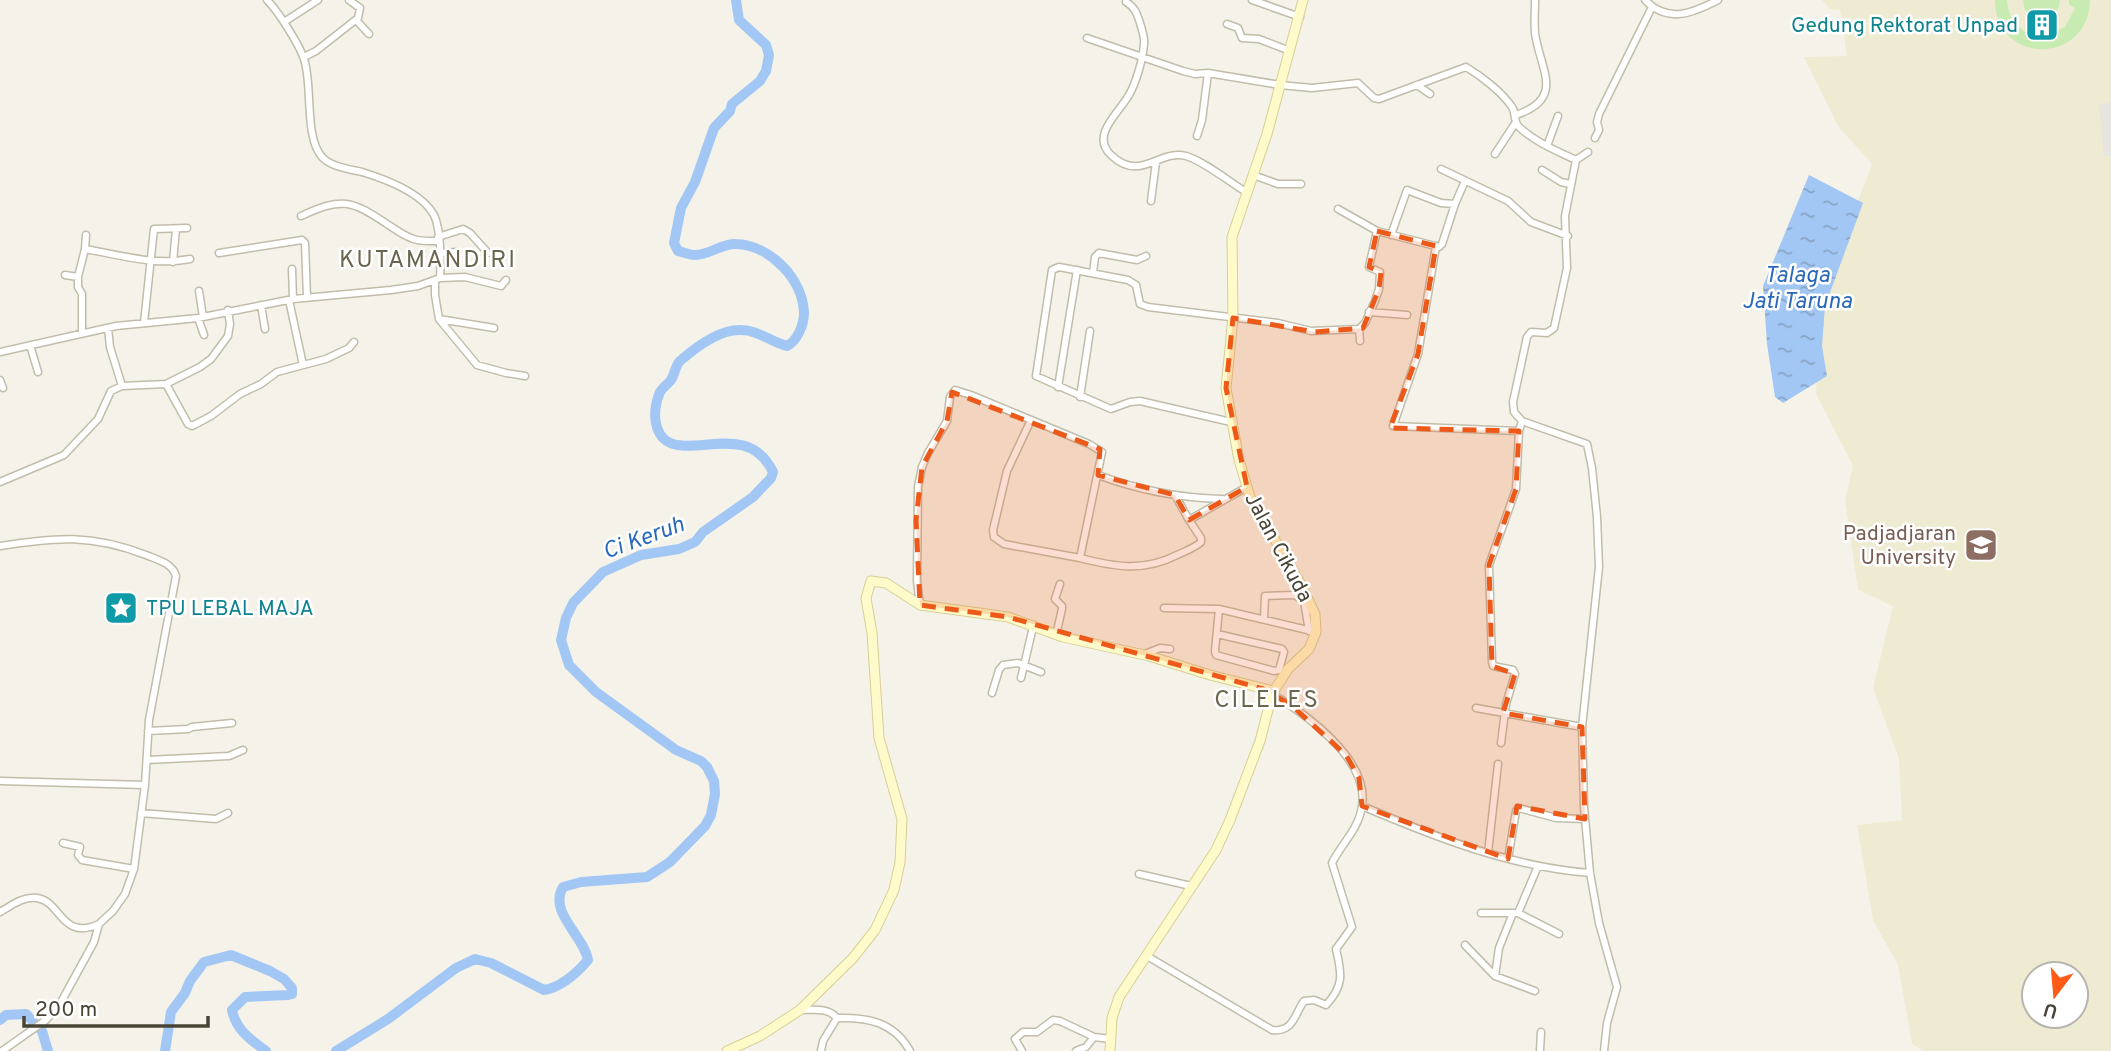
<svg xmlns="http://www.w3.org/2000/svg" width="2111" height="1051" viewBox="0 0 2111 1051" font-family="Overpass,sans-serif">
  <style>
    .education { fill: #efebd2; fill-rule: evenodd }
    .park { fill: #c7ebb0 }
    .parking { fill: #e6e5e0 }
    .water { fill: url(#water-ripples) }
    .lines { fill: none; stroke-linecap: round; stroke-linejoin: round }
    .river { stroke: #a3c7f4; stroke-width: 10 }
    .street-casing { stroke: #c1bdaa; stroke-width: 9 }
    .secondary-casing { stroke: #d7cf96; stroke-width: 11 }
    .street { stroke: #fff; stroke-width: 6 }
    .secondary { stroke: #fffac9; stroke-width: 9 }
    .marked { fill: #ed5919; fill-opacity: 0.2; stroke: #ed5919; stroke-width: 5; stroke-dasharray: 14 9; stroke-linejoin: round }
    .labels { text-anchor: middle; stroke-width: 5; stroke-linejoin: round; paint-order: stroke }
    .culture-label { font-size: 21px; fill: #0d838f; stroke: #fff; text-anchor: end }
    .education-label { font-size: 21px; fill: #785e54; stroke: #fff; text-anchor: end }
    .street-label { font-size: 21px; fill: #494536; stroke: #fff }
    .water-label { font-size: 23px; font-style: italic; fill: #2968bb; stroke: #fff }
    .quarter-label { font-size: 24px; letter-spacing: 2px; fill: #6c644d; stroke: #fff }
  </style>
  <defs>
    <pattern id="water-ripples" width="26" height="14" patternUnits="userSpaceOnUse" patternTransform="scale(1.75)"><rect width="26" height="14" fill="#a3c7f4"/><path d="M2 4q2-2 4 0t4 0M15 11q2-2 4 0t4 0" fill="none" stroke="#87a3c6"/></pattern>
  </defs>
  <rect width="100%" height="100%" fill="#f5f3e9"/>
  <path class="education" d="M1822 0H2111V1051H1923L1912 1044 1898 965 1873 920 1857 825 1902 820 1899 759 1873 688 1893 606 1858 590 1845 500 1853 466 1816 394 1821 299 1872 164 1838 126 1804 57 1847 56 1840 10 1829 9ZM2034 974H2076V1016H2034Z"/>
  <path class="park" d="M1995 0H2007C2008 16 2015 26 2029 34L2034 19 2025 10 2023 0H2060L2059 7 2053 16 2038 20 2033 35 2037 36 2040 30 2044 31 2046 36 2065 27 2075 8 2069 5V0H2090C2089 65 1996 66 1995 0Z"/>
  <path class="parking" d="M2111 103V156L2104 157 2099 104Z"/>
  <path class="water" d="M1809 175 1863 203 1825 306 1822 346 1827 376 1783 403 1775 397 1767 344 1763 286Z"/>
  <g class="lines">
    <path class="river" d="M0 1020 6 1015 26 1014 42 1031 48 1051
      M165 1051 171 1012 185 993 190 981 204 962 231 955 270 971 284 979 292 988V994L288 995 245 997 232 1010C236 1030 250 1039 266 1051
      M336 1051 388 1019 456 968 475 959 491 963 544 990C562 987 576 974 588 960 584 936 548 912 563 887L581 882 647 877 670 862 705 826 711 815 715 794 714 781 707 767 701 761 676 750 596 692 569 665 561 640 566 618 573 603 603 572 641 555 679 549 695 542 703 532 753 497 771 478 773 472C747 418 687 462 663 438 652 426 654 406 660 392 663 387 668 384 671 380 675 374 675 366 680 361 696 347 720 329 741 330 758 330 771 342 787 346 797 341 804 325 804 313 803 279 770 245 736 244 722 243 708 256 694 255 689 255 683 252 678 251L674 243 681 208 695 182 714 128 730 111 732 104 760 81 766 71 769 55 766 45 739 20 736 0"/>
    <defs>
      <path id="street" d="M267 0C278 11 299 44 304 59 313 85 304 137 322 157 331 167 349 169 362 172 385 179 422 193 434 215 441 230 441 261 440 278
        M1252 0 1300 17
        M1645 0C1668 24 1693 13 1718 0
        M1126 2C1135 7 1137 14 1140 23 1142 30 1145 38 1144 44 1143 59 1136 83 1129 95 1119 113 1090 135 1111 155 1140 183 1159 149 1186 156 1202 160 1231 183 1246 192
        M356 20 369 34
        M284 22 318 0
        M1227 24 1238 28 1242 38 1259 39 1290 51
        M1087 38 1183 71 1195 74 1208 73
        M304 57 316 51 358 18 360 8 349 0
        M1417 85 1430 94
        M1516 115C1566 98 1540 70 1535 33 1534 22 1535 11 1535 0
        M1197 136 1202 120 1208 73 1280 85 1312 88 1358 83 1374 98 1379 99 1466 67C1481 76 1502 92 1512 107 1516 113 1513 121 1519 127 1535 142 1557 151 1576 160
        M1595 138 1599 130 1597 122 1599 114 1652 7
        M1547 146 1558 116
        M1588 152 1576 160 1565 216 1567 268 1554 328 1547 333 1531 332 1527 337 1513 402 1514 412 1522 421 1587 444 1592 468 1597 517 1599 567 1582 727 1584 807 1590 873 1599 923 1617 987 1607 1023 1604 1051
        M1495 154 1516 122
        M1441 169 1508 201 1531 222 1568 236
        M1542 170 1561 182 1570 184
        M1253 175 1278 184H1301
        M1151 201 1156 162
        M1338 209 1377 231
        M301 216C342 197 351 200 387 224 395 229 402 235 411 238 419 242 429 241 438 241
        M1391 235 1407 190 1441 203 1455 204 1465 181
        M438 237 463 229 470 233 488 253
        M1436 246 1418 354 1393 426 1519 431
        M85 249C121 255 154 266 190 259
        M219 253 302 240 305 243 307 297
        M442 253 457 252
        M173 262 176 229
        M292 269 293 299
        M1093 273 1095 257 1099 253 1137 260 1146 256
        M65 275 78 277
        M435 280V295L439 319 477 365 506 373 525 376
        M199 291 203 317
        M289 300 303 365
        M261 305 265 329
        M1369 312 1407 315
        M198 318 204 335
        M439 319 494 328
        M144 323 154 229 187 228
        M108 328 110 347 122 386
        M1359 329 1360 341
        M82 332V294L78 287V277L85 249 86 235
        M30 345 38 372
        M0 352 116 326 198 318 293 299 391 290 418 286 440 278 465 277 501 286 506 280
        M0 380 3 388
        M166 384 188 424 192 426 211 416 240 394 261 384 277 372 326 359 349 348 354 342
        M1058 387 1077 270
        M1080 397 1090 331
        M1231 422 1140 401 1130 402 1111 409 1036 376 1052 270 1059 267 1128 280 1136 285 1140 304 1148 307 1278 323 1311 331 1359 329 1365 323 1375 301 1379 289 1380 272 1369 267 1377 231 1439 247 1442 244 1455 204
        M1098 475C1138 490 1179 498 1222 499
        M0 482 64 455 98 419 111 391 122 386 166 384 200 367 211 359 228 336 230 324 228 310
        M1175 495 1189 520
        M0 546C56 537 92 534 146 555 158 560 172 563 176 576L149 720 145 785 134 869 125 894 113 911 99 924 94 942 60 1004 46 1020 2 1051
        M1080 558C1115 567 1144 572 1177 555 1185 551 1195 548 1201 542V538L1189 520 1247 487
        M920 605 917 581 918 487 922 467 928 453 947 421 950 397 955 390 971 395 1089 444 1102 452 1080 558 1004 544 994 537 993 530 1007 471 1031 420
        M1164 608 1219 609 1316 632
        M1264 619 1265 596 1295 595 1304 601 1309 631
        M1217 634 1282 649 1284 652 1279 670 1274 671 1216 655 1215 651 1219 609
        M1056 635 1062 609V606L1055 599 1060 584
        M1145 654 1160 648 1170 649
        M1021 678 1033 627
        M992 693 999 670 1003 665 1018 663 1041 672
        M1476 708 1582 727
        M148 731 188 729 192 727 232 723
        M1501 743 1506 704 1515 674 1513 670 1493 666 1492 662 1489 565 1516 489 1519 431 1522 421
        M147 760 229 756 243 750
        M0 781 145 785
        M1362 806C1435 837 1511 867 1590 873
        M141 813 216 819 228 813
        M63 843 80 847 78 855 82 860 134 869
        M1488 853 1498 764
        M1508 859 1516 811 1519 808 1556 818 1585 819
        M1139 874 1191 886
        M0 912C11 906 23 896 37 898 61 901 61 941 99 924
        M1481 913H1518L1559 934
        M1518 913 1538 866
        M1465 945 1495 976 1535 991
        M1147 956 1272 1030C1294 1032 1294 1015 1304 1001L1314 1000 1326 1005C1344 986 1342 974 1336 949L1352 927 1332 863C1342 843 1359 829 1362 806 1370 760 1306 714 1272 694
        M1495 976 1499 948 1513 913
        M800 1010C813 1010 828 1007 837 1018 868 1017 894 1022 910 1051
        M821 1051 823 1041 837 1018
        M1022 1051 1015 1039 1023 1032H1037L1053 1020 1060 1021 1094 1037
        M1076 1051 1086 1047 1094 1037 1110 1039
        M1540 1051 1541 1032"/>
      <path id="secondary" d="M727 1051 760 1036 800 1010 853 958 875 930 894 890 900 862 902 819 879 738 872 633 866 598 871 581 886 583 920 605 1008 617 1063 637 1149 656 1210 675 1273 691
        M1110 1051 1112 1018 1119 997 1216 850 1230 820 1260 741 1272 694 1288 669 1309 649 1316 632 1315 614 1300 583 1250 497 1239 460 1226 388 1233 318 1232 237 1267 134 1303 0"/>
    </defs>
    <use href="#street" class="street-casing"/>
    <use href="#secondary" class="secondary-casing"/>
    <use href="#street" class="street"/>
    <use href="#secondary" class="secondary"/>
  </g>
  <path class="marked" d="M1377 231 1436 246 1418 354 1390 428 1519 431 1516 489 1489 565 1492 666 1515 674 1503 713 1582 727 1585 819 1517 806 1508 859 1362 806 1359 778 1346 755 1291 705 1263 689 1008 617 920 605 916 520 922 467 947 421 952 392 1100 449 1098 475 1175 495 1189 520 1247 487 1226 388 1233 318 1315 332 1363 328 1379 289 1381 272 1369 267Z"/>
  <defs>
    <symbol id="building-square" viewBox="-11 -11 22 22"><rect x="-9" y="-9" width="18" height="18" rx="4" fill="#0f9aa8" stroke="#fff"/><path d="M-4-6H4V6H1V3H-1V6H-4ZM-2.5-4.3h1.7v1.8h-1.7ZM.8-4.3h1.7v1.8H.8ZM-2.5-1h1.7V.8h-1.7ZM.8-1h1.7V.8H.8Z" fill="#fff"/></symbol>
    <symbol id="university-square" viewBox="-11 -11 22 22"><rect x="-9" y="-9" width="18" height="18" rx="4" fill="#8d6e63" stroke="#fff"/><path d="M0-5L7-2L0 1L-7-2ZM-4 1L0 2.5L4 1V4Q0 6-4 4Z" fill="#fff"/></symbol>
    <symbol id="sight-square" viewBox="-11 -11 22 22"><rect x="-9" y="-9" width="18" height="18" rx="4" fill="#0f9aa8" stroke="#fff"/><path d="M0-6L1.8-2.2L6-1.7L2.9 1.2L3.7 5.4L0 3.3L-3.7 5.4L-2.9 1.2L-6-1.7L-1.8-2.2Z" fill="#fff"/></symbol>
  </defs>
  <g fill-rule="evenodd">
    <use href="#building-square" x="2023" y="6" width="38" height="38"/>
    <use href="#university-square" x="1962" y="526" width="38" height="38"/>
    <use href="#sight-square" x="102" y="589" width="38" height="38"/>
  </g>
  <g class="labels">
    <g class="culture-label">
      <text x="2018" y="32">Gedung Rektorat Unpad</text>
      <text x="146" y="615" text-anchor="start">TPU LEBAL MAJA</text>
    </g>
    <g class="education-label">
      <text x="1956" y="540">Padjadjaran<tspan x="1956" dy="24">University</tspan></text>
    </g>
    <g class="street-label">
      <text transform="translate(1279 547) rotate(62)" y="7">Jalan Cikuda</text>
    </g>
    <g class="water-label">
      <text x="1797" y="282">Talaga<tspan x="1797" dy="26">Jati Taruna</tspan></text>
      <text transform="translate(643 537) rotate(-20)" y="8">Ci Keruh</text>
    </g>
    <g class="quarter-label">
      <text x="428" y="267">KUTAMANDIRI</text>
      <text x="1267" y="707">CILELES</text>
    </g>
  </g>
  <g transform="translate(2055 995) rotate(196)"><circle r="33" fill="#ffffff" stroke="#b6b5af" stroke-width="2"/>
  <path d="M0-5L12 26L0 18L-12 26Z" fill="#ff5b16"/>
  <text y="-10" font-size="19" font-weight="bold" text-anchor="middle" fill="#494536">U</text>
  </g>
  <path d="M24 1016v10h184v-10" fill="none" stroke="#494536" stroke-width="3.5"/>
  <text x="35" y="1016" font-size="21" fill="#494536" stroke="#ffffff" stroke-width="5" paint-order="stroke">200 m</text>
</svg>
